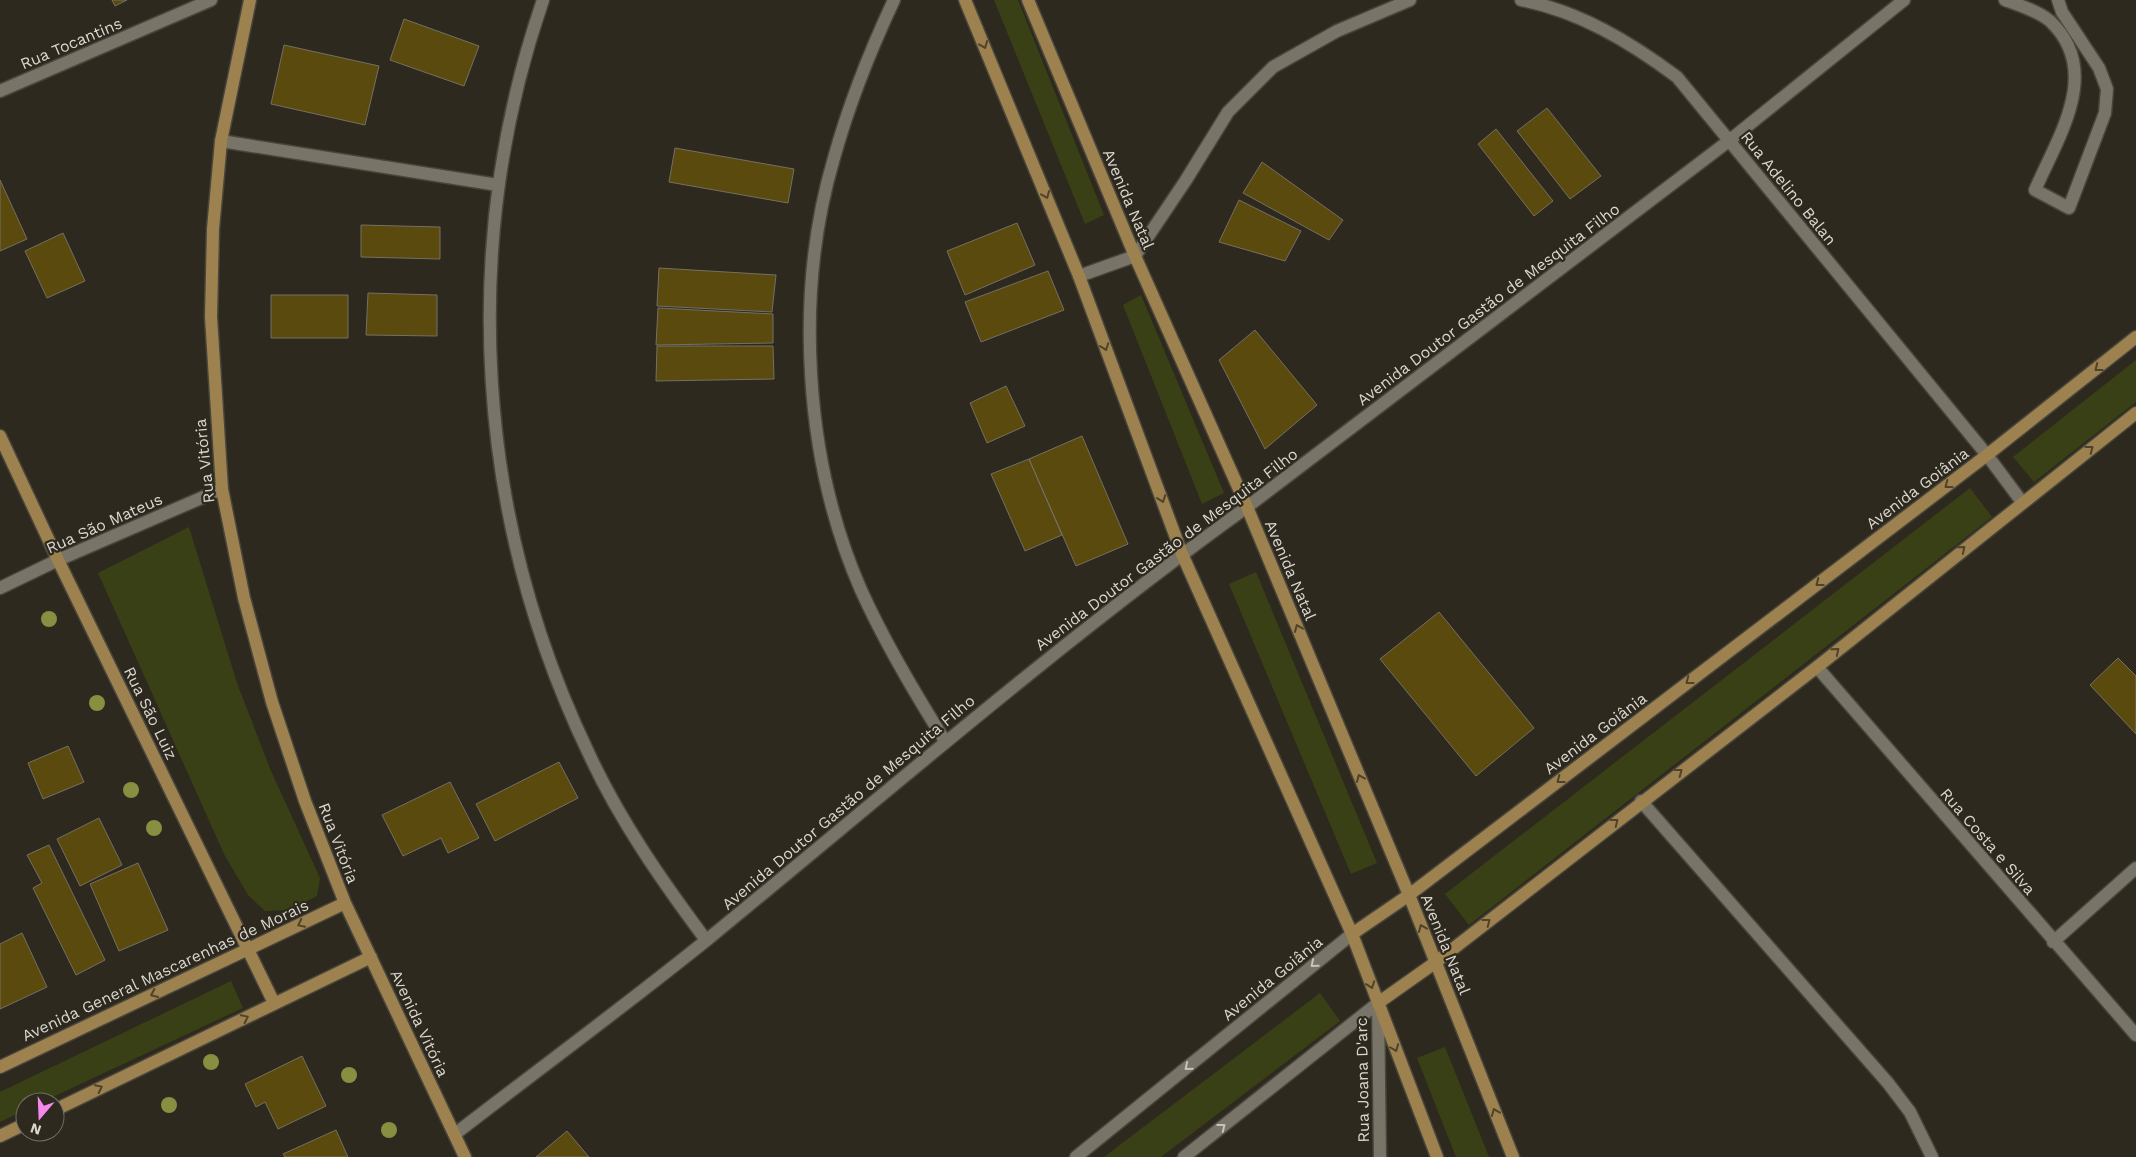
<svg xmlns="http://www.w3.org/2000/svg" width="2136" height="1157" viewBox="0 0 2136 1157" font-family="'Work Sans',sans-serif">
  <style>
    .green { fill: #3a4015 }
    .building { fill: #5a4a0e; stroke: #747063 }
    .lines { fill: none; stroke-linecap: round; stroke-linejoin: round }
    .lane-casing { stroke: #48453c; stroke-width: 15 }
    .street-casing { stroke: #48453c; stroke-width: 15 }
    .secondary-casing { stroke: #48453c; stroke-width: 15 }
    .lane { stroke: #787467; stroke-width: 12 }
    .street { stroke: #787467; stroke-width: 12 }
    .secondary { stroke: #9d814e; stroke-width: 12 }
    .tree { fill: #888f40 }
    .oneway { stroke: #4f432c }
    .oneway2 { stroke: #c6c3bb }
    .labels { text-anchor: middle; stroke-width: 4.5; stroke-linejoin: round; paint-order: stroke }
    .street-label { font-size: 16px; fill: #dad7d0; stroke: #2d291e }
  </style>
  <rect width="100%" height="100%" fill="#2d291e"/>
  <path class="green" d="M994 0H1018L1104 215 1085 224Z
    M1141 295 1224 493 1202 504 1123 305Z
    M2136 360V402L2034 482 2013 457Z
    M1970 488 1992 517 1469 925 1445 894Z
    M189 527 237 683 271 771 320 878 317 896 288 910 265 911 248 895 225 856 98 573Z
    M1256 572 1377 863 1351 874 1229 584Z
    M231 981 243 1008 42 1102H25V1110L0 1122V1092Z
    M1320 993 1340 1021 1161 1157H1104Z
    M1445 1047 1489 1157H1456L1417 1058Z"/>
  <path class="building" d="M112 0H127L115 6Z
    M404 19 479 46 464 86 390 60Z
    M284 45 379 66 365 125 271 104Z
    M1547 108 1601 176 1570 199 1517 131Z
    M1496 129 1553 201 1534 216 1478 144Z
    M675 148 794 169 788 203 669 182Z
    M1262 162 1343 220 1329 240 1243 193Z
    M0 180 27 239 0 251Z
    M1239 200 1301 231 1285 261 1219 242Z
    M1017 223 1035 265 965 295 947 251Z
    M361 225 440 227V259L361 257Z
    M63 233 85 281 47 298 25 251Z
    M659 268 776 275 772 312 657 306Z
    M1048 271 1064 310 981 342 965 302Z
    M368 293 437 295V336L366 335Z
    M271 295H348V338H271Z
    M658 308 773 314V343L656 345Z
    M1255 330 1317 405 1265 449 1219 360Z
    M657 346H773L774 379 656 381Z
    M1006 386 1025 426 987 443 970 403Z
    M1082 436 1128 544 1076 566 1029 459Z
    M1029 459 1062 535 1025 551 991 474Z
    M1439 612 1534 728 1476 776 1380 659Z
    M2118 658 2136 676V734L2090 685Z
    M68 746 84 782 43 799 28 763Z
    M559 762 578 798 495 841 476 804Z
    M450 782 479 838 448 853 441 838 403 856 382 815Z
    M99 818 122 865 80 886 57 839Z
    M49 845 105 960 76 975 33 888 42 883 27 855Z
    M138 863 168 930 119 951 90 884Z
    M22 933 47 987 0 1009V944Z
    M302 1056 326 1106 278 1129 265 1102 256 1107 245 1084Z
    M336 1130 348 1157H285L283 1154Z
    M567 1131 589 1157H536Z"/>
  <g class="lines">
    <defs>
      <path id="lane" d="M2005 0C2019 5 2038 11 2050 21 2103 71 2058 137 2035 190L2069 208 2105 113 2107 89 2099 68 2062 12 2058 0"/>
      <path id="street" d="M543 0C458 247 476 519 589 754 620 821 662 881 706 940
        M894 0C870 51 849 104 834 158 794 293 804 460 861 590 885 643 914 692 945 741
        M1521 0C1579 11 1630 42 1677 77L1987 455 2022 502
        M0 91 211 0
        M221 141 498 185
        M1079 276 1135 256 1186 180 1228 112 1273 67 1337 31 1410 0
        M0 588 58 560 222 489
        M1817 667 2136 1035
        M1641 801 1888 1083 1910 1112 1932 1157
        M2053 942 2136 868
        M1378 1003 1380 1157
        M455 1134C539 1069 625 1006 708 939 886 793 1060 642 1247 507L1730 140 1904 0
        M1076 1157 1352 934
        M1184 1157 1378 1003"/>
      <path id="secondary" d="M250 0 221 141 213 229 211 317 222 489 244 598 272 702 305 801 345 903 465 1157
        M965 0 1079 276 1182 554 1352 934 1437 1157
        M1028 0 1135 256 1247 507 1409 895 1513 1157
        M0 436 58 560 274 1003
        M1352 934 1409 895 1987 455 2136 337
        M1378 1003 1436 962 1817 667 2136 413
        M0 1067 345 903
        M55 1110 371 957
        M0 1136 25 1124"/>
    </defs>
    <use href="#lane" class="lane-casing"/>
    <use href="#street" class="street-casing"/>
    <use href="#secondary" class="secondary-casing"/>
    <use href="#lane" class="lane"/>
    <use href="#street" class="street"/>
    <use href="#secondary" class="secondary"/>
  </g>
  <g class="tree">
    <circle cx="49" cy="619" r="8"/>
    <circle cx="97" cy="703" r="8"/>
    <circle cx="131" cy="790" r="8"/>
    <circle cx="154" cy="828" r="8"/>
    <circle cx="211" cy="1062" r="8"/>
    <circle cx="349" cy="1075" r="8"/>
    <circle cx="169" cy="1105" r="8"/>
    <circle cx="389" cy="1130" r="8"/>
  </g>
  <defs><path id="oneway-chevron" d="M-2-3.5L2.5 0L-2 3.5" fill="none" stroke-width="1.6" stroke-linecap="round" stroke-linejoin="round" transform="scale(1.25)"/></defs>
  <g class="oneway">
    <use href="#oneway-chevron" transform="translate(984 45) rotate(68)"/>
    <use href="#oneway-chevron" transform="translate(1046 195) rotate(68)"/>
    <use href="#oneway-chevron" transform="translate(1105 347) rotate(70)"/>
    <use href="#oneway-chevron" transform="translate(2098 368) rotate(142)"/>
    <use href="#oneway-chevron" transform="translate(2090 449) rotate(-38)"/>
    <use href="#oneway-chevron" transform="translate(1948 485) rotate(143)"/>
    <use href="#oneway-chevron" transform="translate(1162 499) rotate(70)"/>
    <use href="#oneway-chevron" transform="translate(1962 549) rotate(-39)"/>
    <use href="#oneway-chevron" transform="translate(1819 583) rotate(143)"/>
    <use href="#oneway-chevron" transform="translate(1298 628) rotate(-113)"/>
    <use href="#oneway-chevron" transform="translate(1836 651) rotate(-39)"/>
    <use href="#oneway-chevron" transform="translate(1689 681) rotate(143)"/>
    <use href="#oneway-chevron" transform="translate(1679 772) rotate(-37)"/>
    <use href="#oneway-chevron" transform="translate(1360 778) rotate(-113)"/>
    <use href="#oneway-chevron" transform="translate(1560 780) rotate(143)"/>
    <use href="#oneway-chevron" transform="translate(1615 822) rotate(-38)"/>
    <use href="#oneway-chevron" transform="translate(1487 922) rotate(-38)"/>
    <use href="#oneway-chevron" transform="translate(301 924) rotate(154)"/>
    <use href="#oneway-chevron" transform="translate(1422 928) rotate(-112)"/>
    <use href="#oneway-chevron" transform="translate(1371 985) rotate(70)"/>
    <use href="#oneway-chevron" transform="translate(154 994) rotate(155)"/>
    <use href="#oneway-chevron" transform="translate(245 1018) rotate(-26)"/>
    <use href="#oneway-chevron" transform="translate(1395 1048) rotate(69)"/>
    <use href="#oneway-chevron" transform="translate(99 1088) rotate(-26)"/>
    <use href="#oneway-chevron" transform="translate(1495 1112) rotate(-112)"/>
  </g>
  <g class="oneway2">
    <use href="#oneway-chevron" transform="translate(1314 964) rotate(141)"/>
    <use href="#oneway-chevron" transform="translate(1188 1067) rotate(141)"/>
    <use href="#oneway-chevron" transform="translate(1222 1127) rotate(-38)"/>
  </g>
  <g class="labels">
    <g class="street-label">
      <text transform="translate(71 43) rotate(-23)" y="6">Rua Tocantins</text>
      <text transform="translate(1789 188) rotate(51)" y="6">Rua Adelino Balan</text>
      <text transform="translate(1129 199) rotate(67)" y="6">Avenida Natal</text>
      <text transform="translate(1488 304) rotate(-37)" y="6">Avenida Doutor Gastão de Mesquita Filho</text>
      <text transform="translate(204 461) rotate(-96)" y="6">Rua Vitória</text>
      <text transform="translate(1917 488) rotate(-37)" y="6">Avenida Goiânia</text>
      <text transform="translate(104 523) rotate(-24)" y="6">Rua São Mateus</text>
      <text transform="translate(1166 549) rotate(-37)" y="6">Avenida Doutor Gastão de Mesquita Filho</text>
      <text transform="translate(1291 570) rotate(67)" y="6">Avenida Natal</text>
      <text transform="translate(151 713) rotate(64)" y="6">Rua São Luiz</text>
      <text transform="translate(1595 733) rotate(-37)" y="6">Avenida Goiânia</text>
      <text transform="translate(848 802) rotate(-40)" y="6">Avenida Doutor Gastão de Mesquita Filho</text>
      <text transform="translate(1988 841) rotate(49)" y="6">Rua Costa e Silva</text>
      <text transform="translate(339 843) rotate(69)" y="6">Rua Vitória</text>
      <text transform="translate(1446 944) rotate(68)" y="6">Avenida Natal</text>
      <text transform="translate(165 970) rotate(-25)" y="6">Avenida General Mascarenhas de Morais</text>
      <text transform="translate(1272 978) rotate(-39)" y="6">Avenida Goiânia</text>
      <text transform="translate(420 1023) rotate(65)" y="6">Avenida Vitória</text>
      <text transform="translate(1362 1080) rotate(-91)" y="6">Rua Joana D'arc</text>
    </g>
  </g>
  <g transform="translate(40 1117) rotate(199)"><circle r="24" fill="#2d291e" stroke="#726f65"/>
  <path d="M0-4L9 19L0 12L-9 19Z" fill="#f589ee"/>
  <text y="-8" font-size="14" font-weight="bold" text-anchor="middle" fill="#dad7d0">N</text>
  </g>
</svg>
